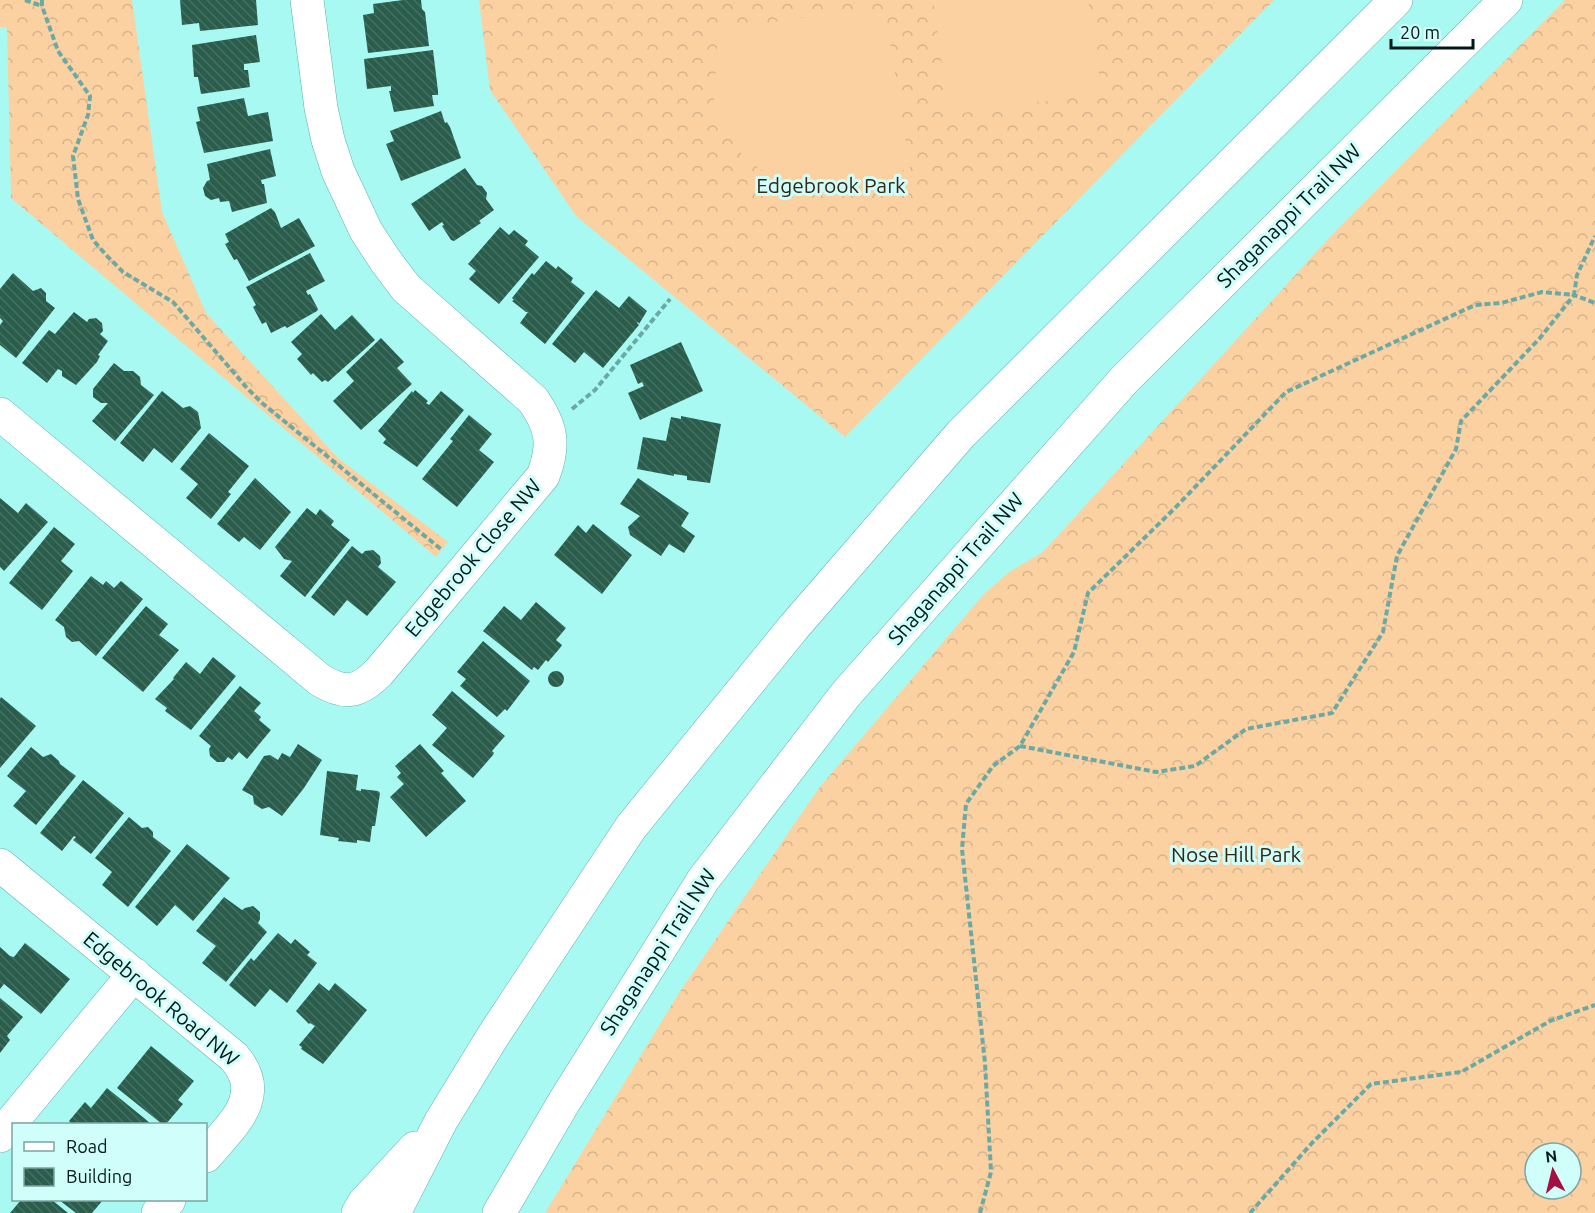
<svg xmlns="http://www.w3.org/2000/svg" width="1595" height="1213" viewBox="0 0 1595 1213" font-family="Ubuntu,sans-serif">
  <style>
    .forest { fill: url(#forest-crowns); fill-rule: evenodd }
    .garden { fill: #fbd1a2 }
    .building { fill: url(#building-back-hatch) }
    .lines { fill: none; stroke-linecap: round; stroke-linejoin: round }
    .minor-casing { stroke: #60b1ab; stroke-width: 34 }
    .major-casing { stroke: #60b1ab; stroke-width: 34 }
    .path { stroke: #6ca9a4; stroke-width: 4; stroke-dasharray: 6 3; stroke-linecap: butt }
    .minor { stroke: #fff; stroke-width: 33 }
    .major { stroke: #fff; stroke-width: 33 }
    .labels { text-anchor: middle; stroke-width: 6; stroke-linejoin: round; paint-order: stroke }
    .park-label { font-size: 21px; fill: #362715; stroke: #d0fffb }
    .street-label { font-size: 21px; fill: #011917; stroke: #d0fffb }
  </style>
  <defs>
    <pattern id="forest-crowns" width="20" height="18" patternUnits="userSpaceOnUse" patternTransform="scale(1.5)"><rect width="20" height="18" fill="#fbd1a2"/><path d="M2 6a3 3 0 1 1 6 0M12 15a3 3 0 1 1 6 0" fill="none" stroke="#d5b38b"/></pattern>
    <pattern id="building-back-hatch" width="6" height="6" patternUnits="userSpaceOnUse" patternTransform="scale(1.5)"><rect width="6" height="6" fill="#2a5d4c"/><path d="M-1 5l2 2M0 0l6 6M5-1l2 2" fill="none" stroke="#457062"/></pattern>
  </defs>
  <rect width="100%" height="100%" fill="#a7f9f2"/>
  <path class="forest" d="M0 0H132L162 212 206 313 338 458 448 542 436 557 11 198 7 27H0Z
    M479 0H1274L845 437 576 216 490 90Z
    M1565 0H1595V1213H545L679 993 819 788 984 594 1009 572 1043 552 1329 238ZM1535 1153H1571V1189H1535Z"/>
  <path class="garden" d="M933 0H1088L1102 93 949 115Z
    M868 8 887 23 910 168 837 192 788 188 743 157 714 102 718 30Z"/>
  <path class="building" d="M180 0H256L258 25 200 31 199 23 182 25Z
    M403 0H421L422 9 425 12 429 46 368 53 363 15 374 13 373 4Z
    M256 35 260 62 244 64V70H248L250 87 201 94 198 77H194L192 45Z
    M433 50 438 91V95H432L434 106 394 112 389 91H391V86L367 89 364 59Z
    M244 98 248 116 268 112 273 141 204 153 196 122 200 121 197 107Z
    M441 111 445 123 447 122 450 127 461 158 401 181 386 144 394 141 390 131Z
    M270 149 276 176 261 180 262 184H264L267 203 232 212 229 201 220 202 219 198 211 200 205 196 203 188 207 181 210 180 207 164Z
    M465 168 477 185 482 186 487 193 486 199 494 210 479 221 481 223 454 241 451 240 442 226 444 225 442 222 429 231 411 204Z
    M271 208 275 212 281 228 299 218 315 246 249 281 237 259 234 260 225 244 229 242 225 234Z
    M500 227 509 235 514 230 528 241 525 245 539 257 499 304 469 279 476 271 468 264Z
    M310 253 325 281 306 291 308 295 310 294 318 309 317 311 287 328 285 326 271 333 266 322 262 324 253 307 256 305 246 287Z
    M546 261 556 269 558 266 573 278 571 282 585 293 545 344 520 323 528 312H526L512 301 514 300 512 298 532 273 534 275Z
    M13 273 33 291 41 288 46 293V301L55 308 16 358 0 345V325L3 321 0 318V289Z
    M596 290 619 308 629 296 647 311 639 324 638 322 637 323 639 325 603 368 584 352 575 363 552 344Z
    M74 312 87 322 89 319 96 318 102 323 103 331 100 334 108 341 98 355 100 356 97 362 76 385 62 376V371L58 369 47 383 22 363 49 330 55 334Z
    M321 314 335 330 352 315 375 340 328 382 325 380 322 382 313 373 311 375 297 359 302 354 291 342Z
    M381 338 404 362 397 368 412 384 361 430 333 401 354 381 346 372Z
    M681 342 703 391 640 420 628 393 644 386 642 382 638 384 630 365Z
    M114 363 124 371H133L140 377 141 385 154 395 115 441 92 421 108 403H101L93 397V389Z
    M415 390 428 401 426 403 429 405 441 391 464 410 417 467 383 443 386 439 378 431 412 391 413 393Z
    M162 391 183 408 190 406 198 412 201 428 172 463 154 448 143 462 120 443Z
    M469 415 492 434 479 450 494 462 457 507 422 479 453 441 450 439Z
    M681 416 721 424 710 483 687 480V476L674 474V476L637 469 643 437 666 441 671 417 681 419Z
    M209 433 249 466 228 492 231 494 211 519 186 498 198 484 180 469Z
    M255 478 291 512 260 550 244 537 239 542 217 524Z
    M638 478 689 513 681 526 695 536 684 553 669 544 661 556 630 535 628 527 640 516 620 504Z
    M0 498 18 513 26 503 48 522 4 571 0 567Z
    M307 508 316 515 320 509 334 521 331 525 350 540 305 597 280 576 292 561 284 559 275 547Z
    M593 524 632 555 602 594 554 555 578 525 586 533Z
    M54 527 75 544 61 561 73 571 42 610 9 583Z
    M352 546 362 554 365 551 373 550 380 556 381 563 378 567 396 582 367 616 347 600 334 616 311 597Z
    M91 576 103 585 106 581 114 588 121 581 143 599 96 656 79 641 72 642 66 637 64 627 55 620Z
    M536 602 566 628 556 640 562 645 560 648 548 662 546 660 538 670 534 667 532 670 483 631 504 606 521 620Z
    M146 606 168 624 159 635 179 650 143 692 102 658Z
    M483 641 530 681 507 711 505 709 497 717 460 686 466 679 457 672Z
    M213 657 236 676 191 730 165 711 167 708 155 699 174 679 173 678 186 662 200 674Z
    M548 679a8 8 0 1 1 16 0a8 8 0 1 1-16 0Z
    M240 686 261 703 254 711 261 717 259 720 271 730 247 759 239 752 232 760 228 757 224 762H217L210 756 209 749 211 746 199 736Z
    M452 691 505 736 492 751 494 753 493 755 473 778 432 745 447 728 432 715Z
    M1 697 36 726 0 768V699Z
    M298 744 322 760 304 788 282 816 269 807 262 809 254 804 253 796 242 790 264 756 270 755 278 760 282 753 290 757Z
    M420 744 444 771 441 773 466 801 426 837 390 797 404 784 397 777 401 773 395 766Z
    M31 747 43 757 51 754 59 761 60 764 76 776 36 825 13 806 26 791 7 776Z
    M327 771 358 775 356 790 361 791V789L378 791 380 793 375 826H372L370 842 357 840V843L338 841 339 838 320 835Z
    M83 780 124 813 91 854 73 840 76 837 74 836 62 851 40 833Z
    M129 817 142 828 148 827 153 832V837L171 851 128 907 102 885 112 872 95 858Z
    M187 844 230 878 193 921 175 905 157 926 135 907Z
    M224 897 242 910 245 908 253 906 260 912V919L258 923 267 932 226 982 202 963 216 946 196 931Z
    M278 933 291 944 295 939 310 952 307 955 317 963 287 1003 270 989 255 1007 229 985 251 958 254 961Z
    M25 943 70 979 41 1014 4 984 0 989V947L10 956 14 957Z
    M319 983 329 991 335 983 367 1010 323 1064 301 1049 302 1047 299 1045 315 1026 310 1023 309 1024 296 1011Z
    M0 998 23 1017 7 1036 10 1040 0 1053Z
    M151 1046 194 1081 178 1100 183 1104 166 1124H162L117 1088Z
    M107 1088 144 1118 151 1124H72L69 1121 85 1102 91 1108Z
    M21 1200H52L68 1213H10Z
    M59 1200H103L92 1213H76Z"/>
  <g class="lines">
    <defs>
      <path id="minor" d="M0 414 320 680C345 695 358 693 379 672L543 476C555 445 552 427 533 400L406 288 385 260 366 231 338 171 328 140 321 108 307 0
        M0 865 234 1057C268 1097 231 1125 206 1156
        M0 1136 134 974
        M158 1213 169 1200"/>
      <path id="major" d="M358 1213 364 1203 415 1148
        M394 1213 441 1121 493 1036 631 827 793 628 961 434 1396 0
        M499 1213 564 1102 703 880 846 694 1124 380 1506 0"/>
    </defs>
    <use href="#minor" class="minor-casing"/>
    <use href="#major" class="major-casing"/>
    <path class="path" d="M25 0 42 6
      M42 0V6L58 51 90 96 88 115 73 156 78 199 93 240 107 256 123 272 173 302 247 388 262 403 442 550
      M572 409 595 390 670 299
      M1020 746 1156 772 1195 766 1246 729 1332 713 1383 632 1397 556 1456 449 1461 421 1540 338 1574 295 1595 303
      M980 1213 991 1172 985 1063 962 849 966 804 993 766 1020 746 1074 652 1088 593 1175 508 1286 392 1475 305 1501 303 1542 292 1574 295 1577 275 1595 236
      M1250 1213 1312 1143 1371 1084 1461 1072 1550 1021 1595 1005"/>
    <use href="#minor" class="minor"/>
    <use href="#major" class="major"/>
  </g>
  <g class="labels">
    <g class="park-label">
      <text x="831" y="193">Edgebrook Park</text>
      <text x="1236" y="862">Nose Hill Park</text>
    </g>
    <g class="street-label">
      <text transform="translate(1289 216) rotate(-45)" y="7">Shaganappi Trail NW</text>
      <text transform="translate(473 558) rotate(-50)" y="7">Edgebrook Close NW</text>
      <text transform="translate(956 569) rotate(-49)" y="7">Shaganappi Trail NW</text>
      <text transform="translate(658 952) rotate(-57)" y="7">Shaganappi Trail NW</text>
      <text transform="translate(161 999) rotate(40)" y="7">Edgebrook Road NW</text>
    </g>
  </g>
  <rect x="12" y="1123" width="195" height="78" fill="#d0fffb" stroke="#7da3a0" stroke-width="1.5"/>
  <rect x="24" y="1142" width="30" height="9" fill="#ffffff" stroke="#7da3a0" stroke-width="1.5"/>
  <text x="66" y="1153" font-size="18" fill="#011917">Road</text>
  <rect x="24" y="1168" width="30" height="18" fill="url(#building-back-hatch)" stroke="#7da3a0" stroke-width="1.5"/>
  <text x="66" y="1183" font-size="18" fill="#011917">Building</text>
  <g transform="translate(1553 1171) rotate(353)"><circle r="28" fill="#d0fffb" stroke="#7da3a0" stroke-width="1.5"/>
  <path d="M0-4.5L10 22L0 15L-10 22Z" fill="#a60f44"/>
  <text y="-9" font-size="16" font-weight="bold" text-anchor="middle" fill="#011917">N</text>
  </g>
  <path d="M1391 39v9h82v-9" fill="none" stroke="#011917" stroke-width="3"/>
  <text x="1400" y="39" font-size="18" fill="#011917" stroke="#d0fffb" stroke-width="4.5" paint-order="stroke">20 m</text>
</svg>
